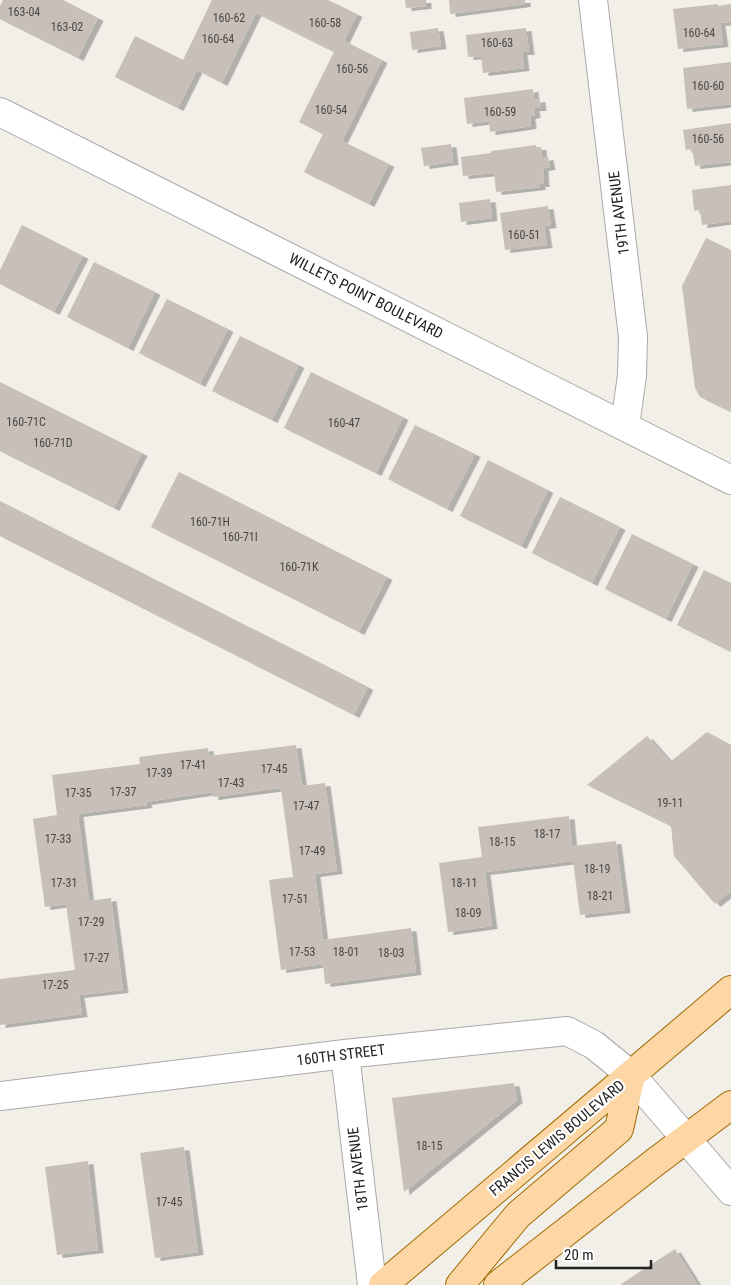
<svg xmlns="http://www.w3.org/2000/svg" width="731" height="1285" viewBox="0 0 731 1285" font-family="'Roboto Condensed',sans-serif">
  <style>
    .building { fill: #c7bfb8; filter: url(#shadow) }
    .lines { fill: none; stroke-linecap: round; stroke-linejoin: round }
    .minor-casing { stroke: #a9a9a9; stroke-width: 30 }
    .tertiary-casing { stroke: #a9a9a9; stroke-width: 30 }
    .primary-casing { stroke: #a06b00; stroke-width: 30 }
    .minor { stroke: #fff; stroke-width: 28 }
    .tertiary { stroke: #fff; stroke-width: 28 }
    .primary { stroke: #fcd6a4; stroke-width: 28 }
    .labels { text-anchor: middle; stroke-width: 4.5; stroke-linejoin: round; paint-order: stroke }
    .number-label { font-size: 12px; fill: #4b4948 }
    .street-label { font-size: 15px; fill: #222; stroke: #fff }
  </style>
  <defs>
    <filter id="shadow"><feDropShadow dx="5.5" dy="3" stdDeviation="0" flood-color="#0004"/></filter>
  </defs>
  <rect width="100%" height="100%" fill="#f2efe9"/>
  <path class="building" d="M3 0H63L98 18 78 58 0 19V6Z
    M212 0H328L357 14 344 41 382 60 342 141 389 164 369 204 304 172 323 134 299 122 334 52 256 13 222 83 197 70 178 108 115 77 135 36 183 60Z
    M405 0H426V6L406 8Z
    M449 0H525V4L450 14Z
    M718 4V6L731 4V22L720 23 723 44 678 49 673 9Z
    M438 28 441 46 412 50 410 32Z
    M526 28 529 52H522L524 68 483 73 481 56 468 57 466 35Z
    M731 62V104L687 109 683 68Z
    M533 89 534 100 540 99 541 108H534L535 115 530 116 531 126 490 132 489 121 467 124 464 98Z
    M731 123V162L695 166 692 149 686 150 683 130Z
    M451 144 453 162 424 166 421 148Z
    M536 145V147H541L542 158 548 157 550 167 543 168 544 184H540V187L496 192 494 173 463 176 461 157 491 153V151Z
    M731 185V221L702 225 700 210 694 211 692 190Z
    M490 199 492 218 461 222 459 203Z
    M548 206 551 225 544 226 547 245 505 250 500 213Z
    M22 225 83 256 54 312 0 284V270Z
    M706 238 731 250V412L700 397 695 388 682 286Z
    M94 262 155 292 128 348 67 317Z
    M167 299 228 329 200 384 139 353Z
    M240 336 299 365 272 420 212 391Z
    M311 372 403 417 376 473 284 428Z
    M0 382 142 453 114 508 0 451Z
    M415 425 475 454 447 509 388 479Z
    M488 460 548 490 521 546 460 516Z
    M179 472 387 577 359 632 151 527Z
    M560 497 620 527 592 583 532 553Z
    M0 501 368 687 354 715 0 536Z
    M632 534 693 564 666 619 605 589Z
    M704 570 731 583V652L677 625Z
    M707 732 731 745V891L715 904 674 856 671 826 587 785 647 736 670 762Z
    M296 745 302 786 325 783 337 871 315 874 323 940 411 928 416 972 325 984 323 964 281 970 269 880 293 877 281 788 213 797 212 792 146 802 147 805 78 814 89 901 111 898 123 990 79 995 82 1014 0 1025V979L75 970 66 904 45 907 33 819 57 815 52 775 140 764 139 757 208 748 209 756Z
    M569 816 572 846 616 841 625 910 580 915 573 861 485 872 492 926 448 932 439 863 482 857 478 827Z
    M514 1083 517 1100 404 1192 392 1098Z
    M184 1147 198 1252 155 1258 140 1153Z
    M88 1161 98 1250 57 1255 45 1167Z
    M675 1249 697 1284 696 1285H622L621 1284Z"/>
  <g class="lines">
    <defs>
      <path id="minor" d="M593 0 633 337 632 375 625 426
        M345 1054 372 1285
        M0 1096 345 1054 567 1031 594 1045 631 1075 731 1191"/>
      <path id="tertiary" d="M0 112 731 480"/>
      <path id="primary" d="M383 1285 731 990
        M460 1285 518 1215 619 1129 631 1075
        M498 1285 654 1163 731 1105"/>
    </defs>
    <use href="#minor" class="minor-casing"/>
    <use href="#tertiary" class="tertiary-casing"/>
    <use href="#primary" class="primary-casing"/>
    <use href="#minor" class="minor"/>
    <use href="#tertiary" class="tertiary"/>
    <use href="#primary" class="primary"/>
  </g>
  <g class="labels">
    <g class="number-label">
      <text x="24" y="16">163-04</text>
      <text x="229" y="22">160-62</text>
      <text x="325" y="27">160-58</text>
      <text x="67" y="31">163-02</text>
      <text x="699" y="37">160-64</text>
      <text x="218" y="43">160-64</text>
      <text x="497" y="47">160-63</text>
      <text x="352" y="73">160-56</text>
      <text x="708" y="90">160-60</text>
      <text x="331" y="114">160-54</text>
      <text x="500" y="116">160-59</text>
      <text x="708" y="143">160-56</text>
      <text x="524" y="239">160-51</text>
      <text x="26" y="426">160-71C</text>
      <text x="344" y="427">160-47</text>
      <text x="53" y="447">160-71D</text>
      <text x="210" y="526">160-71H</text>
      <text x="240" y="541">160-71I</text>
      <text x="299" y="571">160-71K</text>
      <text x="193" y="769">17-41</text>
      <text x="274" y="773">17-45</text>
      <text x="159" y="777">17-39</text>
      <text x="231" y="787">17-43</text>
      <text x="123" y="796">17-37</text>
      <text x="78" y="797">17-35</text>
      <text x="670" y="807">19-11</text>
      <text x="306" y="810">17-47</text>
      <text x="547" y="838">18-17</text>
      <text x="58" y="843">17-33</text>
      <text x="502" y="846">18-15</text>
      <text x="312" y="855">17-49</text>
      <text x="597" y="873">18-19</text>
      <text x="64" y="887">17-31</text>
      <text x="464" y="887">18-11</text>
      <text x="600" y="900">18-21</text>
      <text x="295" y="903">17-51</text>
      <text x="468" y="917">18-09</text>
      <text x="91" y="926">17-29</text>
      <text x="302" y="956">17-53</text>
      <text x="346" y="956">18-01</text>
      <text x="391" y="957">18-03</text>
      <text x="96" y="962">17-27</text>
      <text x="55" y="989">17-25</text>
      <text x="429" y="1150">18-15</text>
      <text x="169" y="1206">17-45</text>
    </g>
    <g class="street-label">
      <text transform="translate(619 213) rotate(-97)" y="5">19TH AVENUE</text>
      <text transform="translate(366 296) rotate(27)" y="5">WILLETS POINT BOULEVARD</text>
      <text transform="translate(341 1055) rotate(-7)" y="5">160TH STREET</text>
      <text transform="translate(557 1138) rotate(-40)" y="5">FRANCIS LEWIS BOULEVARD</text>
      <text transform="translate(358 1169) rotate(-97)" y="5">18TH AVENUE</text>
    </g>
  </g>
  <path d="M556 1260v8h95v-8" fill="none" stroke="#222222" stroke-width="2.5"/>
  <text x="564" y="1260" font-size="15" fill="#222222" stroke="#ffffff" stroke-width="4" paint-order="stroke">20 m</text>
</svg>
